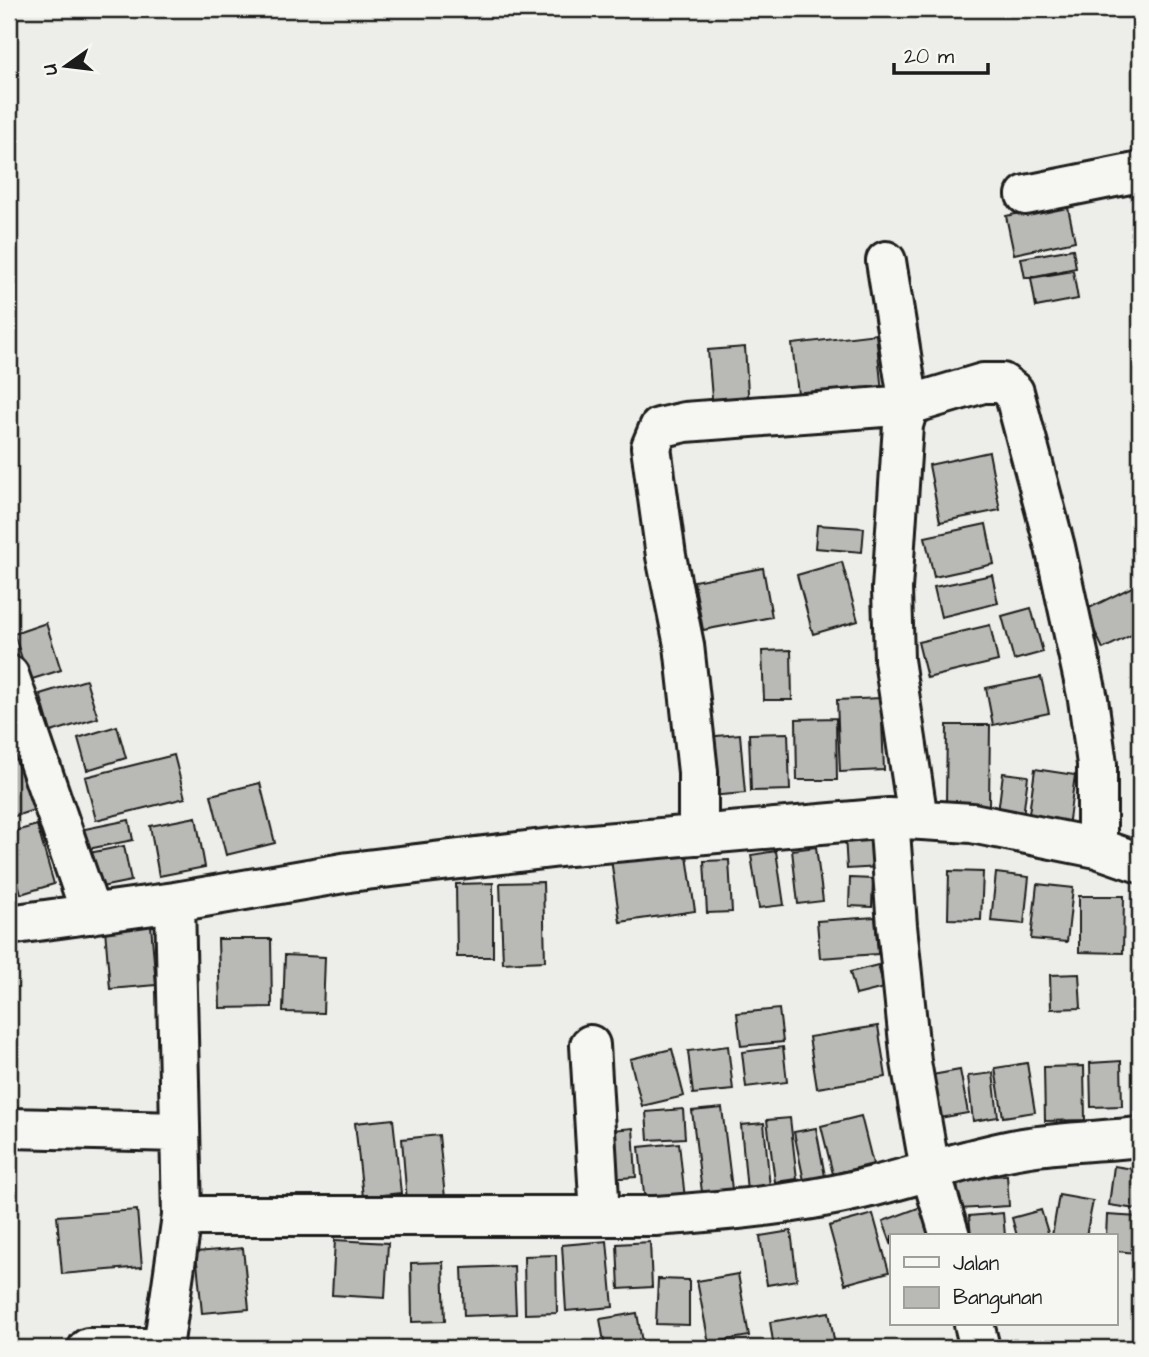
<svg xmlns="http://www.w3.org/2000/svg" width="1149" height="1357" viewBox="0 0 1149 1357" font-family="'Architects Daughter',sans-serif">
  <style>
    .building { fill: #b9b9b6; stroke: #1c1c1c; stroke-width: 2 }
    .lines { fill: none; stroke-linecap: round; stroke-linejoin: round }
    .minor-casing { stroke: #1c1c1c; stroke-width: 44 }
    .minor { stroke: #f6f6f2; stroke-width: 38 }
  </style>
  <rect width="100%" height="100%" fill="#edede9"/>
  <filter id="ink" filterUnits="userSpaceOnUse"><feTurbulence type="fractalNoise" baseFrequency=".0143" numOctaves="2"/><feDisplacementMap in="SourceGraphic" scale="14" xChannelSelector="R" yChannelSelector="G"/><feConvolveMatrix kernelMatrix="1 2 1 2 8 2 1 2 1" color-interpolation-filters="sRGB"/></filter>
  <g filter="url(#ink)">
    <path class="building" d="M1067 203 1075 241 1014 254 1006 216Z
      M1073 249 1076 268 1025 278 1021 258Z
      M1073 271 1078 299 1036 307 1031 278Z
      M876 334 882 392 799 402 792 344Z
      M745 347 749 407 713 410 708 350Z
      M989 452 1000 510 940 522 929 465Z
      M986 524 994 564 934 577 925 537Z
      M817 525 864 528 862 552 815 548Z
      M842 562 858 621 813 634 797 575Z
      M763 568 772 617 703 630 694 581Z
      M992 575 998 603 941 617 934 587Z
      M1138 584 1140 631 1103 649 1085 610Z
      M1031 608 1043 652 1014 660 1002 616Z
      M46 623 61 670 29 680 14 634Z
      M990 625 998 661 927 678 918 642Z
      M791 650 792 700H764L762 651Z
      M1041 677 1049 713 993 725 986 688Z
      M86 680 98 718 51 732 40 694Z
      M881 698 884 770 840 772 837 700Z
      M836 718 837 780H797L796 719Z
      M947 725H990L989 805 946 804Z
      M117 726 126 758 87 770 78 738Z
      M788 733 790 790 751 791 749 734Z
      M740 734 745 793 709 796 704 737Z
      M21 754 37 809 9 818V757Z
      M174 755 185 798 96 820 85 777Z
      M1035 769 1075 775 1068 827 1028 821Z
      M1003 773 1028 776 1023 816 998 813Z
      M260 783 275 843 226 855 211 795Z
      M196 817 205 867 159 876 150 826Z
      M129 820 133 840 83 850 80 830Z
      M37 825 54 884 21 894 9 847V833Z
      M877 833 880 867 847 869 845 835Z
      M124 846 131 881 91 889 84 854Z
      M816 847 823 901 798 904 792 850Z
      M686 849 695 911 620 922 611 859Z
      M776 851 784 905 759 908 751 855Z
      M729 860 732 912 707 913 704 861Z
      M949 871 983 872 981 920 948 919Z
      M996 873 1029 877 1024 924 991 921Z
      M850 878 873 879 872 907 849 906Z
      M543 882 545 961 503 963 500 883Z
      M493 883V957H457L456 884Z
      M1037 884 1073 888 1067 942 1031 939Z
      M1079 896H1124L1123 953 1079 952Z
      M875 917 878 954 820 958 817 921Z
      M151 925 156 985 110 989 105 929Z
      M218 939H271L272 1007 220 1008Z
      M285 955 325 957 323 1013 283 1012Z
      M878 965 884 988 856 995 850 972Z
      M1079 974 1081 1008 1051 1009 1050 975Z
      M779 1009 783 1042 741 1046 737 1013Z
      M878 1026 886 1077 817 1088 809 1037Z
      M728 1046 733 1090 693 1094 688 1051Z
      M783 1047 787 1082 746 1087 742 1052Z
      M672 1049 684 1096 642 1106 630 1059Z
      M1121 1061 1122 1106 1091 1107 1090 1063Z
      M1027 1063 1035 1112 1003 1117 995 1068Z
      M1084 1066 1085 1120 1045 1121 1044 1067Z
      M960 1070 968 1113 928 1120 921 1077Z
      M993 1073 998 1117 973 1121 968 1076Z
      M722 1108 732 1189 702 1192 692 1111Z
      M683 1109 685 1138 648 1140 646 1112Z
      M861 1116 873 1164 833 1174 821 1126Z
      M790 1118 797 1179 775 1182 767 1120Z
      M393 1119 401 1193 363 1197 355 1123Z
      M764 1123 770 1188 747 1191 741 1125Z
      M633 1128 636 1177 606 1179 602 1131Z
      M816 1128 825 1176 804 1181 794 1132Z
      M439 1135 445 1198 407 1202 402 1139Z
      M679 1143 685 1199 645 1203 639 1147Z
      M1114 1166 1140 1170 1136 1209 1109 1205Z
      M1007 1175 1009 1206 959 1209 957 1179Z
      M1059 1195 1093 1201 1086 1236H1052Z
      M926 1205 938 1236H892V1246L883 1221Z
      M137 1210 142 1267 62 1274 57 1216Z
      M1041 1210 1049 1236H1017L1012 1218Z
      M1003 1213 1005 1236H971L969 1216Z
      M873 1214 889 1272 845 1284 829 1226Z
      M1107 1215 1139 1217 1136 1253 1116 1251V1236H1106Z
      M791 1231 797 1280 767 1285 760 1236Z
      M335 1240 388 1243 385 1298 332 1295Z
      M607 1241 613 1307 566 1311 562 1245Z
      M650 1242 652 1287 619 1289 617 1244Z
      M243 1248 249 1309 202 1313 196 1252Z
      M556 1255 557 1313 525 1314 524 1256Z
      M443 1262 445 1321 412 1322 411 1263Z
      M514 1266 516 1314 464 1316 462 1268Z
      M738 1274 749 1336 709 1343 697 1281Z
      M658 1279 689 1280V1325L656 1324Z
      M829 1312 835 1345 817 1348H774L770 1322Z
      M637 1313 643 1348H605L600 1319Z"/>
    <g class="lines">
      <defs>
        <path id="minor" d="M1026 195 1140 172
          M886 261 909 405 903 425 892 589 894 660 918 819
          M9 675 91 914
          M889 818 897 926 911 1062 930 1170 950 1236
          M698 835V772L684 645 666 556 651 447 659 428 685 422 909 405 983 383H1002L1014 392 1055 547 1088 699 1097 764V848
          M175 902 182 1216
          M9 925 175 902 349 872 569 846 889 818 972 823 1097 848 1140 863
          M590 1045 600 1216
          M9 1128 180 1132
          M974 1324 980 1348
          M88 1348H163L182 1216H655C725 1211 793 1205 862 1189 916 1177 968 1157 1023 1148 1061 1142 1101 1141 1140 1137"/>
      </defs>
      <use href="#minor" class="minor-casing"/>
      <use href="#minor" class="minor"/>
    </g>
  </g>
  <rect width="1149" height="1357" fill="none" stroke="#f6f6f2" stroke-width="35"/>
  <rect x="18" y="18" width="1114" height="1322" fill="none" stroke="#1c1c1c" stroke-width="2.5" filter="url(#ink)"/>
  <rect x="890" y="1234" width="228" height="91" fill="#f6f6f2" stroke="#9f9f9c" stroke-width="2"/>
  <rect x="904" y="1257" width="35" height="10" fill="#f6f6f2" stroke="#9f9f9c" stroke-width="2"/>
  <text x="953" y="1270" font-size="21" fill="#1c1c1c">Jalan</text>
  <rect x="904" y="1287" width="35" height="21" fill="#b9b9b6" stroke="#9f9f9c" stroke-width="2"/>
  <text x="953" y="1304" font-size="21" fill="#1c1c1c">Bangunan</text>
  <g transform="translate(66 66) rotate(256)" stroke="#f6f6f2" stroke-width="5" paint-order="stroke">
  <path d="M0-5L12 26L0 18L-12 26Z" fill="#1c1c1c"/>
  <text y="-10" font-size="19" font-weight="bold" text-anchor="middle" fill="#1c1c1c">U</text>
  </g>
  <path d="M894 63v10h94v-10" fill="none" stroke="#1c1c1c" stroke-width="3.5"/>
  <text x="904" y="63" font-size="21" fill="#1c1c1c" stroke="#f6f6f2" stroke-width="5" paint-order="stroke">20 m</text>
</svg>
